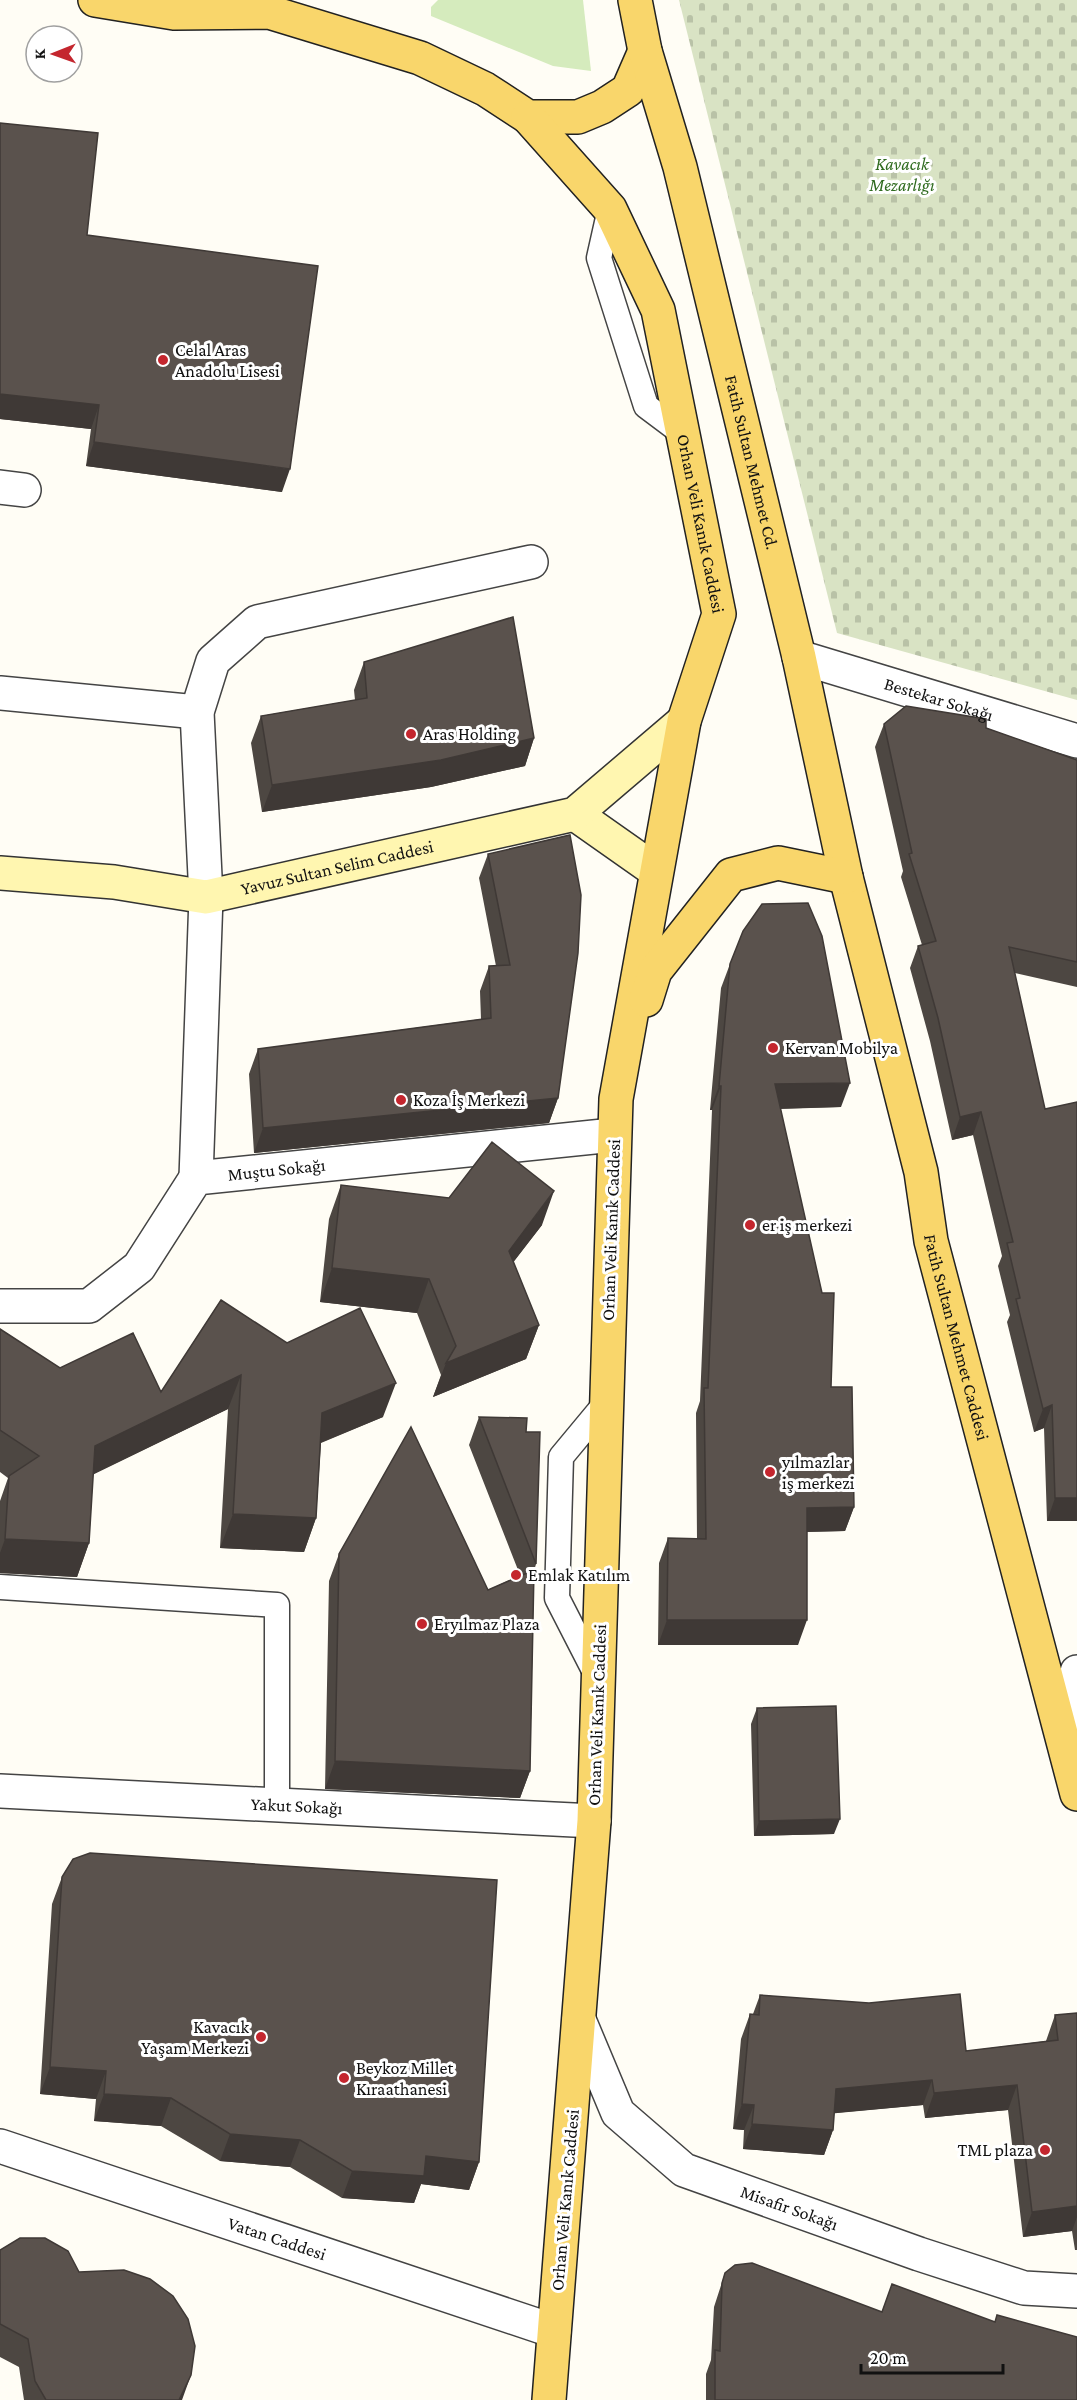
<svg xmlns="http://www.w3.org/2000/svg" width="1077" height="2400" viewBox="0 0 1077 2400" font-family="'Crimson Pro',serif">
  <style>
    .grass { fill: #d5ebbd }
    .cemetery { fill: url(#cemetery-stones) }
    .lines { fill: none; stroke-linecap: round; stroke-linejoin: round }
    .lane-casing { stroke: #444; stroke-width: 27 }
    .street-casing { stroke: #444; stroke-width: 36 }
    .secondary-casing { stroke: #333; stroke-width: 36 }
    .primary-casing { stroke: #222; stroke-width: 36 }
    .lane { stroke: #fff; stroke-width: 24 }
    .street { stroke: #fff; stroke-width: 33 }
    .secondary { stroke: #fff6b0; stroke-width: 33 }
    .primary { stroke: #f9d66b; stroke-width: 33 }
    .wall { fill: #4d4742 }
    .shaded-wall { fill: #3f3936 }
    .building { fill: #5a524d; stroke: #3f3936; stroke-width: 1.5 }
    .poi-dot { fill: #c4262e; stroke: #fff; stroke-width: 2 }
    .labels { text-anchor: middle; stroke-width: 6; stroke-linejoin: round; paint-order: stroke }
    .park-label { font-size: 18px; font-style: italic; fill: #2f6b1f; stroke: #fff }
    .poi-label { font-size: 18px; fill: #111; stroke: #fff; text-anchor: start }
    .street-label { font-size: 18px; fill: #111; stroke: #fff }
  </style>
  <defs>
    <pattern id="cemetery-stones" width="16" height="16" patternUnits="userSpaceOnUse" patternTransform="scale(1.5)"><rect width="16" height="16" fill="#d9e3c4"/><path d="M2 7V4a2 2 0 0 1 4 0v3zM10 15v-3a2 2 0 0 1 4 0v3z" fill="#b9c2a7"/></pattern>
  </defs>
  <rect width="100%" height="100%" fill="#fffdf5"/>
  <path class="grass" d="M438 0H583L591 71 553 66 431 16V7Z"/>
  <path class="cemetery" d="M679 0H1077V700L837 633Z"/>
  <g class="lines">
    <defs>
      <path id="lane" d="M610 209 599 258 646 406 682 433
        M0 1587 277 1605V1805
        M597 1676 557 1598 561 1457 605 1404"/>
      <g id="street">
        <path d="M0 487 24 490"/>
        <path id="s1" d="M799 657 1077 741"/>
        <path d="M0 693 197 712"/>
        <path d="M196 1178 206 897 197 712 213 661 257 622 531 562"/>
        <path id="s2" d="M0 1306H89L139 1267 196 1178 613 1135"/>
        <path d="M1066 1750 1077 1672"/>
        <path id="s3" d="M0 1791 594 1821"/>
        <path id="s4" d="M579 2020 618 2113 684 2170 919 2254 1024 2288 1077 2291"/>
        <path id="s5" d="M0 2146 554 2331"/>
      </g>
      <g id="secondary">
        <path d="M575 814 656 871"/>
        <path id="s6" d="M0 873 114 882 206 897 575 814 684 721"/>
      </g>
      <g id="primary">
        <path d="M95 0 174 13 269 12 420 58 485 89 528 117H578L602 107 628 90 645 51"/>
        <path id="s7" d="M635 0 645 51 680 167 799 657 846 877 921 1172 931 1241 1077 1794"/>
        <path id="s8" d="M528 117 610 209 658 310 719 614 684 721 616 1099 594 1821 549 2400"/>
        <path d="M646 1000 655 971 731 875 778 863 846 877"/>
      </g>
    </defs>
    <use href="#lane" class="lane-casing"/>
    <use href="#street" class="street-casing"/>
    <use href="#secondary" class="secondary-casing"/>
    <use href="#primary" class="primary-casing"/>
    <use href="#lane" class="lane"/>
    <use href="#street" class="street"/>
    <use href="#secondary" class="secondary"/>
    <use href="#primary" class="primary"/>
  </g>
  <path class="wall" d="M0 123 87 235 282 492 86 466 91 429 0 419Z
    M364 662 534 738 525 766 431 787 262 812 251 743 261 716 355 700 354 690Z
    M884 724 986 728 1077 760V987L1015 973 1077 1521H1047L1044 1428 1034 1432 1007 1322 1010 1315 998 1266 1002 1256 973 1135 952 1140 930 1041 910 968 918 946 922 945 901 877 903 871 875 747Z
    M488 854 558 1098 549 1123 254 1153 249 1074 258 1049 481 1019 480 991 489 966H496L479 878Z
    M730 964 841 1107 780 1109 831 1387 854 1507 845 1531 807 1532 798 1645H658L659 1563 668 1538 697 1539 696 1413 700 1401 712 1110H710L721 988Z
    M341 1185 542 1225 513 1262 539 1325 526 1359 433 1397 441 1375 417 1313 320 1302 329 1219Z
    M221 1300 383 1417 321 1443 316 1518 304 1552 220 1548 228 1409 93 1474 89 1543 77 1577 0 1573V1501L8 1478 0 1472V1329L60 1368 161 1392Z
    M479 1417 526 1432 536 1564 534 1571 530 1771 520 1798 325 1789 329 1581 339 1554 488 1590 520 1575 469 1445Z
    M757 1708 834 1834 754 1836 751 1724Z
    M62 1877 479 2162 469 2190 421 2184 414 2203 342 2198 290 2167 220 2161 161 2126 94 2121 96 2099 40 2094 52 1904Z
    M760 1995 966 2051 1046 2041 1055 2015 1077 2013V2250H1075L1072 2231 1023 2237 1008 2110 925 2118 923 2105 834 2113 833 2130 824 2155 743 2149 744 2130 733 2129 741 2039 750 2014H753Z
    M0 2250 79 2272 182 2400H24L19 2367 0 2357Z
    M725 2273 1077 2400H706V2374L711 2360 714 2307Z"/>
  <path class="shaded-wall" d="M0 394 99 405 91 429 0 419Z
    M94 442 290 469 282 492 86 466Z
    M534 738 525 766 431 787 262 812 272 785Z
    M850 1083 841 1107 766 1109 775 1084Z
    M719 1086H721L712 1110H710Z
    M558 1098 549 1123 254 1153 263 1128Z
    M981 1112 973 1135 952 1140 960 1117Z
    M554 1191 542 1225 496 1285 509 1251Z
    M332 1268 429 1279 417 1313 320 1302Z
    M539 1325 526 1359 433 1397 446 1363Z
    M241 1375 228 1409 82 1480 95 1446Z
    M396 1383 383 1417 310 1447 322 1413Z
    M1052 1405 1044 1428 1034 1432 1043 1409Z
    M1055 1498H1077V1521H1047Z
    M854 1507 845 1531 799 1532 807 1508Z
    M233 1514 316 1518 304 1552 220 1548Z
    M5 1539 89 1543 77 1577 0 1573V1553Z
    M667 1620H807L798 1645H658Z
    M335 1761 530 1771 520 1798 325 1789Z
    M840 1819 834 1834 754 1836 759 1821Z
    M50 2067 106 2071 96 2099 40 2094Z
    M932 2080 923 2105 827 2114 836 2089Z
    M1017 2085 1008 2110 925 2118 934 2093Z
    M104 2094 171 2098 161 2126 94 2121Z
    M742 2104 754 2105 744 2130 733 2129Z
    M752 2124 833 2130 824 2155 743 2149Z
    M230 2134 300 2140 290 2167 220 2161Z
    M426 2156 479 2162 469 2190 421 2184 414 2203 342 2198 352 2171Z
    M1077 2206V2217L1072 2231 1023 2237 1032 2212Z
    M191 2375 182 2400H179Z"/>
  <path class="building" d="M0 123 98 133 87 235 318 266 290 469 94 442 99 405 0 394Z
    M513 617 534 738 441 760 272 785 261 716 367 698 364 662Z
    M906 706 986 719V728L1077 760V962L1009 947 1045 1109 1077 1102V1498H1055L1052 1405 1043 1409 1016 1299 1020 1298 1007 1243 1013 1242 981 1112 960 1117 938 1018 918 946 936 941 909 854 912 853 884 724Z
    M570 835 581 895 578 953 558 1098 263 1128 258 1049 491 1018 489 966 510 965 488 854Z
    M808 903 822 936 850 1083 775 1084 822 1293H834L831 1387H852L854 1507 807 1508V1620H667L668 1538 706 1539 704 1388H708L721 1086H719L730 964 743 931 762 904Z
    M492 1142 554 1191 509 1251 539 1325 446 1363 456 1346 429 1279 332 1268 341 1185 449 1198Z
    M221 1300 287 1343 360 1308 396 1383 322 1413 316 1518 233 1514 241 1375 95 1446 89 1543 5 1539 9 1476 39 1456 0 1430V1329L60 1368 133 1333 161 1392Z
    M479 1417 527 1418 526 1432H540L536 1564Z
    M411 1427 488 1590 534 1570 530 1771 335 1761 339 1554Z
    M836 1706 840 1819 759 1821 757 1708Z
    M90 1853 497 1880 479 2162 426 2156 424 2176 352 2171 300 2140 230 2134 171 2098 104 2094 106 2071 50 2067 62 1877 73 1859Z
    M960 1994 966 2051 1058 2040 1055 2015 1077 2013V2206L1032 2212 1017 2085 934 2093 932 2080 836 2089 833 2130 752 2124 754 2105 742 2104 750 2014 759 2015 760 1995 869 2003Z
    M20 2238H45L68 2251 79 2272 124 2270 150 2279 173 2296 188 2319 195 2346 191 2375 179 2400H46L35 2381 28 2339 0 2324V2250Z
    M752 2263 882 2312 892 2284 995 2322 997 2315 1077 2337V2400H715V2350L720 2351 722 2283 725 2273 735 2265Z"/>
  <g class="poi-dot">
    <circle cx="163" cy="360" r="6"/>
    <circle cx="411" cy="734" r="6"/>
    <circle cx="773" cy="1048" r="6"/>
    <circle cx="401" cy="1100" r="6"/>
    <circle cx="750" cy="1225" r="6"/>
    <circle cx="770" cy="1472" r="6"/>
    <circle cx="516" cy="1575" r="6"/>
    <circle cx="422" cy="1624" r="6"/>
    <circle cx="261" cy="2037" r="6"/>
    <circle cx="344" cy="2078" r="6"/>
    <circle cx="1045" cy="2150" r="6"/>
  </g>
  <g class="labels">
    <g class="park-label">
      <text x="902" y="170">Kavacık<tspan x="902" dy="21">Mezarlığı</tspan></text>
    </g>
    <g class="poi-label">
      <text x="175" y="356">Celal Aras<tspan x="175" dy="21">Anadolu Lisesi</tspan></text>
      <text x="423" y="740">Aras Holding</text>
      <text x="785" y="1054">Kervan Mobilya</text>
      <text x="413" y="1106">Koza İş Merkezi</text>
      <text x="762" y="1231">er iş merkezi</text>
      <text x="782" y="1468">yılmazlar<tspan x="782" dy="21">iş merkezi</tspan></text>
      <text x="528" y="1581">Emlak Katılım</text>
      <text x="434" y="1630">Eryılmaz Plaza</text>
      <text x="249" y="2033" text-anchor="end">Kavacık<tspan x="249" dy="21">Yaşam Merkezi</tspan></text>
      <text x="356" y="2074">Beykoz Millet<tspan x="356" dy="21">Kıraathanesi</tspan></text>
      <text x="1033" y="2156" text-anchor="end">TML plaza</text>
    </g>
    <g class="street-label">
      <text dy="6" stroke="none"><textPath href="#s7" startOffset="477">Fatih Sultan Mehmet Cd.</textPath></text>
      <text dy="6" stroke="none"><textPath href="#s8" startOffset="453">Orhan Veli Kanık Caddesi</textPath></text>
      <text dy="6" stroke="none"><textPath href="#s1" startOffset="146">Bestekar Sokağı</textPath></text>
      <text dy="6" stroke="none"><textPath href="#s6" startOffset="342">Yavuz Sultan Selim Caddesi</textPath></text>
      <text dy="6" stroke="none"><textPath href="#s2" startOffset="339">Muştu Sokağı</textPath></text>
      <text transform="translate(611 1230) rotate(-88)" y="6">Orhan Veli Kanık Caddesi</text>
      <text dy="6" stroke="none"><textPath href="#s7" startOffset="1376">Fatih Sultan Mehmet Caddesi</textPath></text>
      <text transform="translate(597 1715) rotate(-88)" y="6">Orhan Veli Kanık Caddesi</text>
      <text dy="6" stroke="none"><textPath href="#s3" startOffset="297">Yakut Sokağı</textPath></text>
      <text transform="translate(565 2200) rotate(-85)" y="6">Orhan Veli Kanık Caddesi</text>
      <text dy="6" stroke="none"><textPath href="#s4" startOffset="300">Misafir Sokağı</textPath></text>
      <text dy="6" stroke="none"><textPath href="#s5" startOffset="292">Vatan Caddesi</textPath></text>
    </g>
  </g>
  <g transform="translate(54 54) rotate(269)"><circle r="28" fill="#ffffff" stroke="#a0a0a0" stroke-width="1.5"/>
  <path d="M0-4.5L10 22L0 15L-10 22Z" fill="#c4262e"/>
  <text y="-9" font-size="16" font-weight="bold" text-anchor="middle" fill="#111111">K</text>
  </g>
  <path d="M861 2364v9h142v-9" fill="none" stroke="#111111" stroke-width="3"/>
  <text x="870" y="2364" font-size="18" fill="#111111" stroke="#ffffff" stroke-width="4.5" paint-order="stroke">20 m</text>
</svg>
